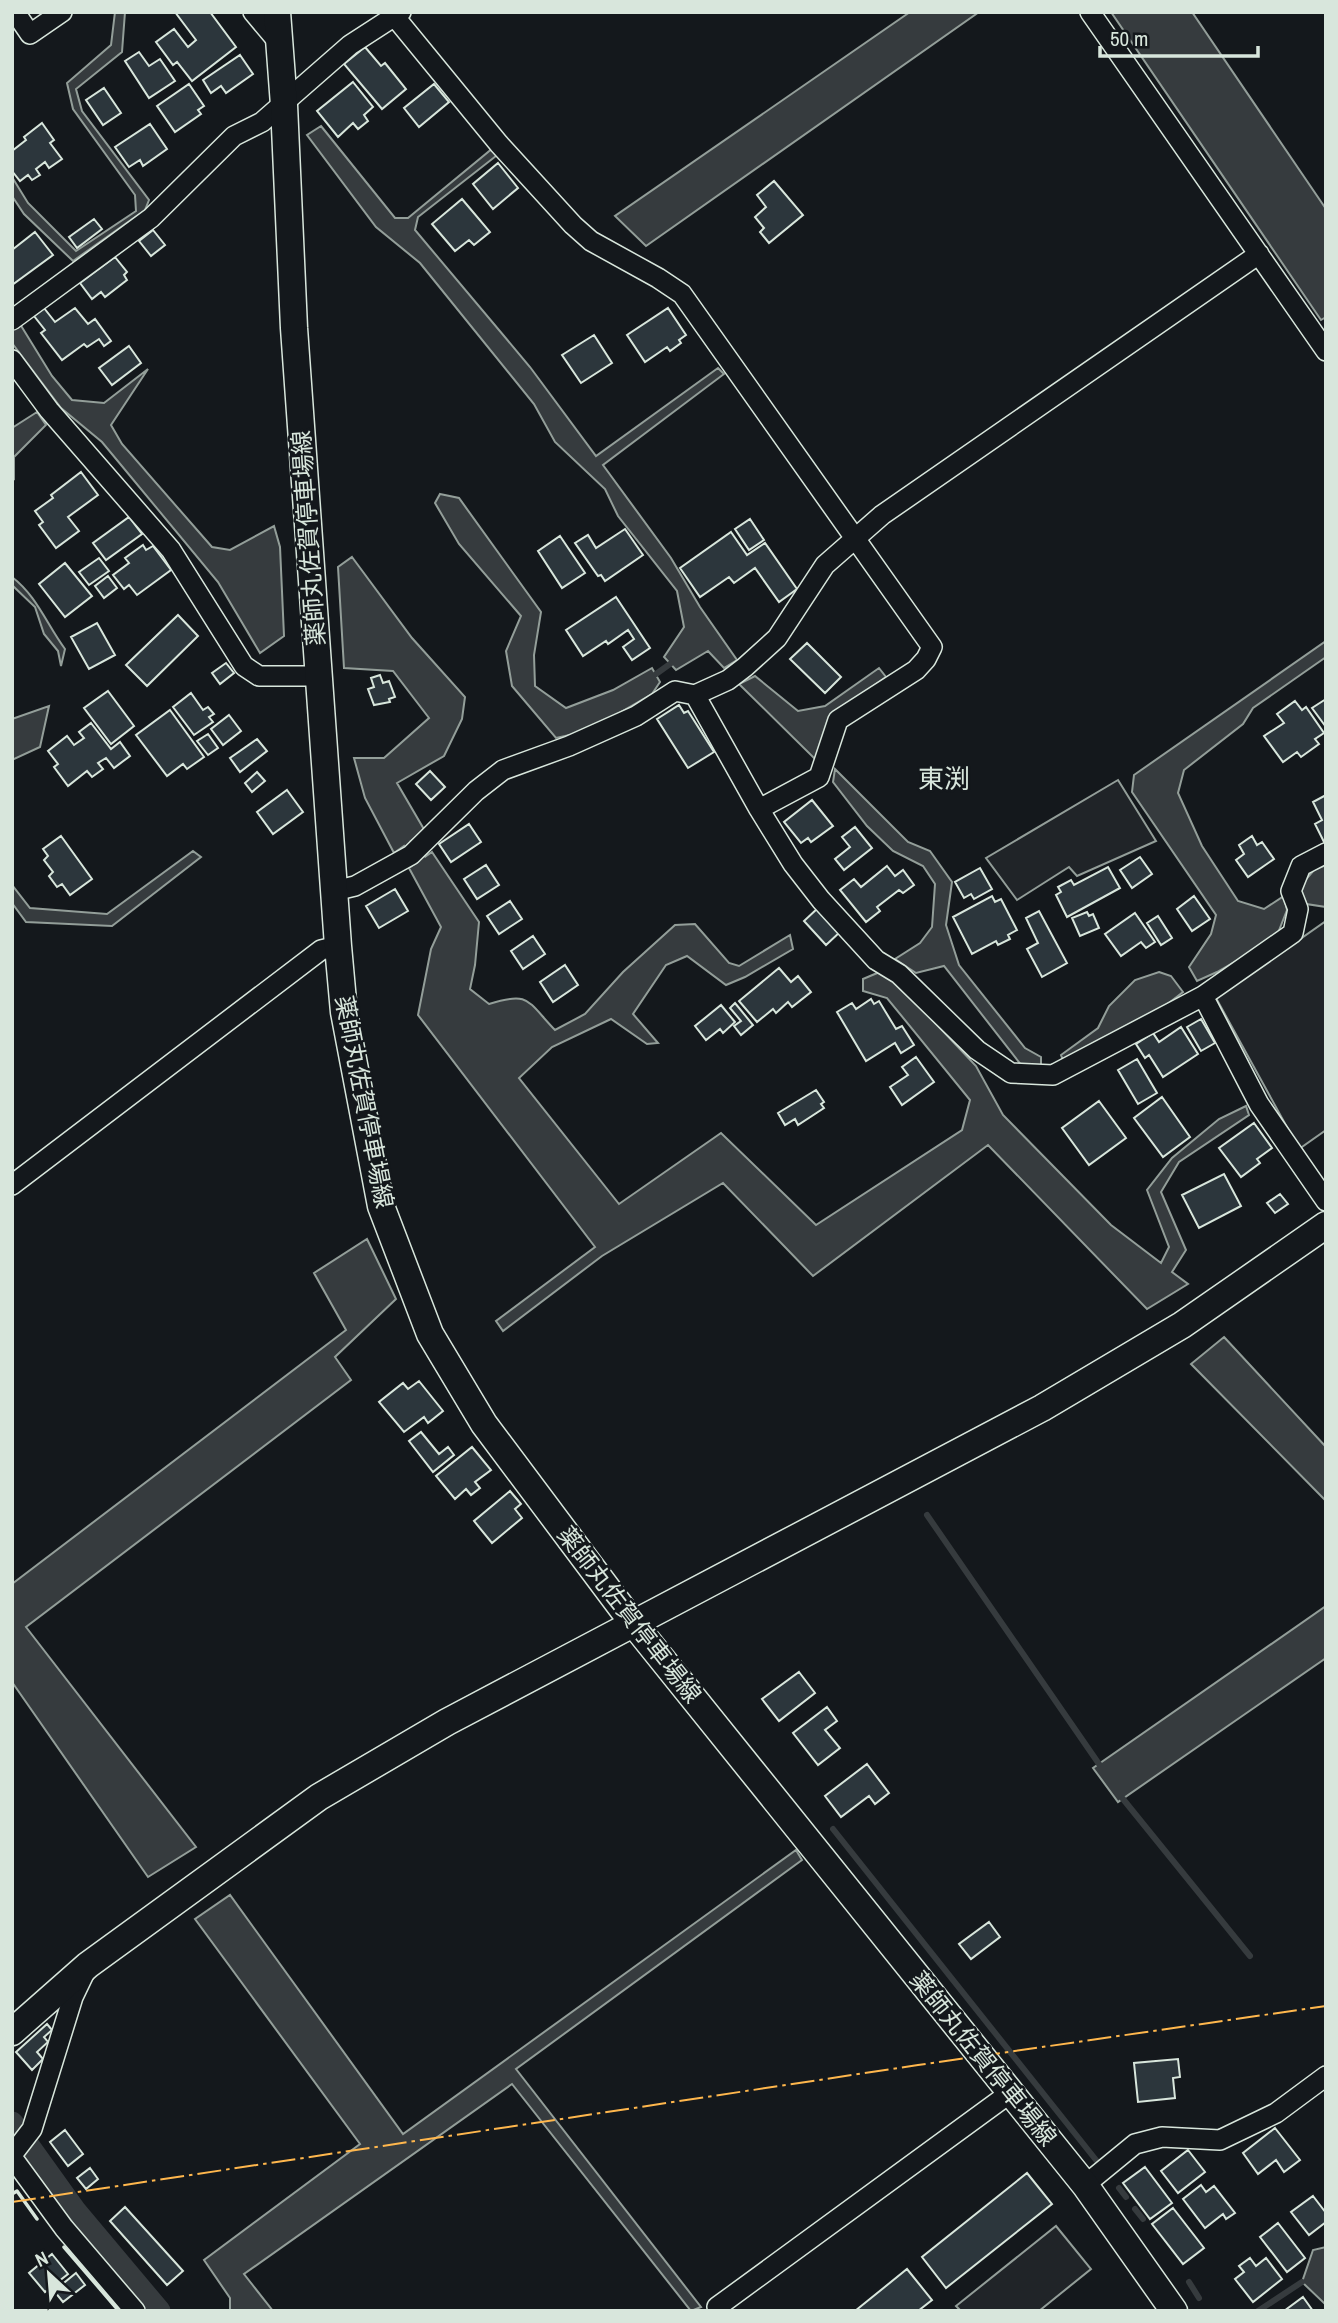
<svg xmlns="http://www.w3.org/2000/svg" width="1338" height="2323" viewBox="0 0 1338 2323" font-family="'Archivo Narrow','Noto Sans JP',sans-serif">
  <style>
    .green { fill: #202428; stroke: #939e99; stroke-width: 2 }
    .water { fill: #363b3e; stroke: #939e99; stroke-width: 2 }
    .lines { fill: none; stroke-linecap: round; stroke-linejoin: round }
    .stream { stroke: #363b3e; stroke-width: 6 }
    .canal { stroke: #363b3e; stroke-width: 23 }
    .building { fill: #2c363c; stroke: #d8e6dc; stroke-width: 2 }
    .street-casing { stroke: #d8e6dc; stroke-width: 22 }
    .secondary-casing { stroke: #d8e6dc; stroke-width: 29 }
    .street { stroke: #14181c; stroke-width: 19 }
    .secondary { stroke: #14181c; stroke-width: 26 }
    .wall { stroke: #d8e6dc; stroke-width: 3.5 }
    .power { stroke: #ffb74d; stroke-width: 2; stroke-dasharray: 24 5 3.5 5; stroke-linecap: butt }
    .labels { text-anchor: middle; stroke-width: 5; stroke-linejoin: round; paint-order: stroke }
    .street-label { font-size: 24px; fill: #d8e6dc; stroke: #14181c }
    .neighbourhood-label { font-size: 26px; fill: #d8e6dc; stroke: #14181c }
  </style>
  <rect width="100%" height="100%" fill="#14181c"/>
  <path class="green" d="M1118 780 1156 841 1077 876 1069 867 1017 900 986 858Z
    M1326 921V1130L1299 1149 1216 998Z
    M1056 2226 1091 2269 1039 2311H961L956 2306Z"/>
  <path class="water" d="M115 12H125L122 52 76 89 82 111 149 200 145 210 73 261 24 214 12 196V177L28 203 76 251 136 211 135 195 73 109 67 83 111 45Z
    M910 12H979L646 246 615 216Z
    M1111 12H1192L1326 209V317L1321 320Z
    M321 126 395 218H408L493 148 496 156 418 217 415 230 530 367 596 456 718 368 724 374 603 465 671 558 700 607 737 660 724 668 708 651 676 670 664 657 684 627 677 591 618 516 605 489 555 442 534 404 420 263 376 227 307 135Z
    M20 324 52 376 72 400 104 403 148 369 111 425 122 444 212 547 230 550 274 526 280 547 284 636 260 653 218 582 102 442 61 408 12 343V328Z
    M37 412 46 425 14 457V479L12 478V428Z
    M440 494 459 498 541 612 534 655 535 686 566 708 613 690 652 668 660 682 652 694 588 731 556 738 512 686 506 651 521 616 459 544 435 503Z
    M352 557 412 638 465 697 462 719 444 756 397 783 425 831 394 853 365 798 354 758H384L429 718 393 671 344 668 338 567Z
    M12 577C37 596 47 625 65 649L61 666 58 651 44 634 35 607 12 585Z
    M1326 641V657L1253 708 1243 724 1184 770 1178 793 1202 846 1238 901 1264 909 1284 896 1287 910 1276 938 1217 972 1197 981 1189 967 1211 934 1216 915 1132 792 1134 775Z
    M879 668 886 677 831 716 816 760 739 684 755 676 798 711 825 706Z
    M49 706 40 747 12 760V719Z
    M835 769 908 842 930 851 952 882 946 925 959 965 1025 1048 1041 1057V1069L1022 1066 944 966 916 973 895 959 920 943 932 927 935 884 923 866 893 851 867 826 833 782Z
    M193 851 201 857 112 926 26 922 12 903V885L30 908 107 914Z
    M432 852 479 922 475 965 470 989 489 1004C530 991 527 1001 555 1030L585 1014 623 972 675 925 695 924 729 963 739 966 790 935 793 949 745 977 726 985 687 956 666 965 633 1014 658 1043 647 1044 611 1019 552 1047 519 1078 619 1204 721 1133 816 1225 962 1130 970 1100 887 998 863 991V979L882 971 903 989 976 1066 1003 1115 1111 1225 1161 1263 1169 1247 1147 1190 1172 1158 1219 1119 1246 1106 1249 1115 1179 1162 1161 1192 1186 1250 1172 1272 1188 1284 1147 1309 988 1145 813 1276 723 1183 602 1256 503 1331 496 1321 595 1247 418 1015 431 949 441 927 409 868Z
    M1326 865V907L1300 903 1296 891 1314 870Z
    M1159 972 1171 976 1183 992 1134 1030 1063 1060 1061 1055 1098 1028 1109 1006 1135 980Z
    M367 1239 396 1299 335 1357 351 1380 26 1627 196 1847 148 1877 12 1682V1584L346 1330 314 1273Z
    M1224 1337 1326 1447V1501L1191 1364Z
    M1326 1606V1658L1118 1802 1093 1768Z
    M796 1850 802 1860 516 2069 701 2307 691 2311 512 2084 244 2274 273 2311H230V2298L204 2260 360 2144 195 1919 230 1895 403 2134Z
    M1326 2247V2305L1302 2282 1313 2250Z"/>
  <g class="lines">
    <path class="stream" d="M656 674 670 664
      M407 843 422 859
      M927 1515 1099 1764
      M1123 1799 1250 1956
      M833 1829 1096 2160
      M1119 2188 1126 2197
      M1135 2209 1143 2219
      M1189 2282 1199 2298
      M1258 2311 1302 2282"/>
    <path class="canal" d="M12 2123 75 2211 159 2311"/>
  </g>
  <path class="building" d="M175 12H210L236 47 192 81 177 62 173 65 156 42 174 29 188 47 196 40Z
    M365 47 381 66 385 63 406 89 382 109 344 64Z
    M139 52 149 66 160 59 175 81 149 98 125 61Z
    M240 55 253 74 226 93 221 86 211 93 203 80Z
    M353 82 373 107 364 115 368 121 358 129 353 123 338 137 317 111Z
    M189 84 204 106 198 110 201 114 175 132 157 106Z
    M434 84 449 102 419 127 404 108Z
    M104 88 121 113 103 125 86 100Z
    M42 123 54 140 50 143 62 159 49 168 45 162 36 169 40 175 32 180 28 175 20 181 12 171V151L26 140 24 137Z
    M150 124 167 149 143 166 140 160 129 167 115 147Z
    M498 163 518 188 493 209 473 184Z
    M774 181 803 215 769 243 760 232 764 228 755 217 766 207 757 195Z
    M462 199 490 232 474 245 469 240 455 251 432 224Z
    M94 219 102 229 77 248 69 237Z
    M153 230 165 245 151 256 139 241Z
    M35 232 53 255 12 285V250Z
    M115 257 127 272 124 275 127 280 105 297 101 292 92 299 80 283Z
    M44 308 55 322 75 308 88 324 95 319 111 341 104 346 99 339 87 347 84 344 62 360 41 333 45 330 34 316Z
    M668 308 686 335 679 340 681 343 670 351 667 347 645 362 627 335Z
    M594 335 612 363 581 383 562 355Z
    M129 346 141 363 112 385 99 368Z
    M81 472 98 495 68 517 79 531 56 548 39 525 43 522 35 511 53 498 51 495Z
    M129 517 142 534 106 560 93 543Z
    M750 519 764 540 749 550 735 529Z
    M625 529 643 555 605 581 601 575 598 576 575 543 588 535 596 548Z
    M731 532 747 555 765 543 797 589 779 602 755 568 734 583 729 577 700 597 680 568Z
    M560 536 585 573 562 588 538 551Z
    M143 545 146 550 153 546 171 570 137 595 129 585 124 589 113 575 129 563 125 558Z
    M99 558 109 571 89 585 79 572Z
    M65 563 92 596 65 617 39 584Z
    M108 576 117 588 104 598 95 586Z
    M616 597 650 648 632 660 623 647 634 639 628 630 608 644 606 641 583 656 566 630Z
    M178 615 198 636 147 686 126 665Z
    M97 623 115 655 89 669 71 637Z
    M807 643 841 677 825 693 790 659Z
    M226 663 234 673 220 684 212 673Z
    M380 675 383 683 389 681 395 697 389 699 390 702 374 705 368 689 374 687 371 678Z
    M108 691 134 726 111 744 84 708Z
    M191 693 203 710 208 707 214 714 209 717 213 722 194 735 173 707Z
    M1326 699V727L1312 708Z
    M1295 701 1302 710 1306 707 1324 733 1315 739 1319 744 1301 757 1297 752 1283 762 1264 736 1284 723 1277 714Z
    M679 705 684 713 688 711 714 752 688 768 657 719Z
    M170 710 204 757 187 769 183 764 167 776 136 735Z
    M229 715 241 731 223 745 211 729Z
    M91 723 111 749 120 742 130 756 114 768 106 758 98 763 103 769 92 777 87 771 68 786 54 767 58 764 48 751 67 736 74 745 84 738 79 732Z
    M208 734 218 748 208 755 197 741Z
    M257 739 267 751 240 772 230 758Z
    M430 771 445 787 431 800 416 784Z
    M257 772 265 781 252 792 245 783Z
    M287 790 303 812 273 834 257 812Z
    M1326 795V842H1324L1315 824 1322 820 1313 802Z
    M812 800 833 826 811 842 808 838 801 843 784 822Z
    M469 824 481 842 451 862 439 844Z
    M855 827 872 848 844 870 835 859 850 847 842 837Z
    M61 836 92 879 70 895 62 884 57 887 49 876 53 872 44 860 48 856 43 849Z
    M1252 836 1257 845 1262 842 1274 859 1248 877 1236 860 1244 854 1239 845Z
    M1140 857 1152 874 1132 888 1120 870Z
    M486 865 499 885 477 899 464 879Z
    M887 866 895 876 903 870 914 885 903 893 899 890 877 907 880 911 866 922 840 890 854 879 861 887Z
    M1108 867 1120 888 1067 917 1056 895 1061 892 1058 887 1071 880 1074 885Z
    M980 868 992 889 974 899 971 894 964 898 955 882Z
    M395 889 408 911 379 928 366 906Z
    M992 896 995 902 1001 899 1017 930 1008 935 1010 939 998 945 996 941 972 954 953 917Z
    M1194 896 1210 919 1192 931 1177 909Z
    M510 901 522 919 499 934 487 916Z
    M818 908 840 932 826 945 804 921Z
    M1039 911 1067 963 1042 977 1027 949 1038 943 1026 918Z
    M1087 912 1089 916 1093 914 1099 928 1080 936 1072 918Z
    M1135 913 1155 942 1146 948 1141 942 1121 956 1105 934Z
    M1158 916 1172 938 1161 945 1147 923Z
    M533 936 545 954 523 969 511 951Z
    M565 965 578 985 553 1002 540 982Z
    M779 968 791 982 798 976 811 992 792 1007 788 1002 776 1013 773 1009 757 1022 739 1001Z
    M871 999 874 1004 879 1001 896 1029 902 1026 914 1045 901 1053 895 1043 866 1061 837 1012 852 1003 856 1009Z
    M735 1003 753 1025 741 1035 734 1026 741 1021 730 1008Z
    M721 1005 735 1022 723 1033 720 1029 706 1040 695 1026Z
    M1201 1019 1215 1043 1201 1051 1187 1027Z
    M1181 1027 1198 1054 1163 1077 1149 1055 1145 1058 1136 1044 1153 1033 1159 1042Z
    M916 1057 934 1082 902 1105 890 1087 908 1075 902 1067Z
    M1137 1059 1157 1093 1138 1104 1118 1070Z
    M816 1090 824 1102 821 1104 824 1108 798 1125 795 1119 785 1125 778 1113Z
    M1162 1097 1190 1137 1163 1157 1134 1118Z
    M1099 1101 1126 1138 1089 1165 1062 1128Z
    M1254 1123 1272 1148 1257 1159 1260 1163 1241 1177 1219 1148Z
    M1224 1174 1241 1206 1199 1228 1182 1195Z
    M1280 1194 1288 1204 1275 1213 1267 1203Z
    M419 1381 443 1411 428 1423 424 1417 404 1432 379 1402 403 1383 408 1389Z
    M421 1432 439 1454 448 1447 454 1455 433 1472 409 1441Z
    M472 1447 491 1470 475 1482 480 1488 471 1495 466 1489 455 1499 436 1476Z
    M510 1491 521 1504 515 1509 522 1518 492 1543 474 1521Z
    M799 1672 815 1693 779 1721 762 1699Z
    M827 1707 837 1721 825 1730 840 1748 818 1765 793 1733Z
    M867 1764 889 1793 875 1804 869 1796 841 1817 825 1796Z
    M989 1922 1000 1937 971 1959 959 1944Z
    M47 2024 52 2030 44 2037 48 2042 37 2052 43 2059 32 2070 16 2052Z
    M1178 2059 1180 2077 1173 2078 1175 2098 1138 2102 1134 2063Z
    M1275 2128 1300 2160 1284 2172 1276 2160 1258 2174 1243 2153Z
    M65 2130 83 2154 68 2166 50 2142Z
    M1188 2150 1205 2172 1178 2193 1161 2171Z
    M1145 2167 1172 2203 1150 2219 1123 2183Z
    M90 2168 98 2179 86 2189 77 2178Z
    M1027 2173 1052 2204 946 2288 922 2257Z
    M1201 2185 1206 2192 1214 2186 1235 2213 1226 2219 1223 2214 1205 2228 1183 2199Z
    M1313 2196 1326 2213V2222L1309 2235 1291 2212Z
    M125 2207 183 2271 167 2285 110 2221Z
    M1173 2208 1204 2248 1183 2264 1152 2224Z
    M1278 2223 1305 2258 1287 2272 1260 2237Z
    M52 2254 68 2274 45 2292 29 2273Z
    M1250 2258 1256 2266 1266 2258 1282 2279 1253 2302 1235 2279 1244 2272 1239 2266Z
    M907 2269 932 2300 918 2311H855Z
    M76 2273 85 2285 63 2302 54 2291Z
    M1303 2297 1313 2311H1284Z"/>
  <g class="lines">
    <defs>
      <path id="street" d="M15 12 30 34 62 12
        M253 12 279 43
        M1090 12 1326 351
        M395 17 499 144 573 225 591 241 658 278 682 294 932 647 926 659 916 670 838 720 819 777 759 809
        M12 320 151 218 234 136 262 122 350 45 401 12
        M12 360 49 410 171 550 244 666 259 676H318
        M695 695 759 809 793 864 821 900 876 960 899 974 977 1050 1011 1073 1053 1075 1203 996 1293 933 1298 909 1291 891 1301 866 1326 853
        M334 891 355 886 411 855 476 791 503 770 569 746 636 716 675 691 695 695 728 680 745 667 777 638 825 565 882 515 1259 254
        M1203 996 1259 1104 1326 1201
        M12 1185 321 950 338 946
        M12 2155 32 2129 73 1997 85 1972
        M12 2157 64 2228 135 2311
        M1085 2185 1135 2144 1162 2137 1220 2140 1276 2113 1326 2076
        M717 2307 1010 2093"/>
      <path id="secondary" d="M277 12 284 105 294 328 338 946 344 1012 381 1206 430 1334 484 1424 633 1623 1085 2185 1174 2311
        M12 2032 88 1965 319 1797 447 1722 1042 1408 1182 1325 1326 1225"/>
    </defs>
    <use href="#street" class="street-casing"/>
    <use href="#secondary" class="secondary-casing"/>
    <use href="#street" class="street"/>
    <use href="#secondary" class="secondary"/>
    <path class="wall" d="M12 2194 17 2191 37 2219
      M64 2247 119 2311"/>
    <path class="power" d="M12 2202 918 2065 1326 2006"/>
  </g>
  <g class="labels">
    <g class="street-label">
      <text transform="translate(309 538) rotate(-94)" y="8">薬師丸佐賀停車場線</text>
      <text transform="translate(364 1102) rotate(79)" y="8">薬師丸佐賀停車場線</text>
      <text transform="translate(629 1615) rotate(52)" y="8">薬師丸佐賀停車場線</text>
      <text transform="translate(983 2059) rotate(51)" y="8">薬師丸佐賀停車場線</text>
    </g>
    <g class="neighbourhood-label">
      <text x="944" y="788">東渕</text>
    </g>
  </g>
  <rect width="1338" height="2323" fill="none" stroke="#d8e6dc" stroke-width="28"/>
  <g transform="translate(49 2274) rotate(334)" stroke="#14181c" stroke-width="5" paint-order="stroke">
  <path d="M0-5L12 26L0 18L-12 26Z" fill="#d8e6dc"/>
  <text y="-10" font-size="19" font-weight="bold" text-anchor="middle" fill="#d8e6dc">N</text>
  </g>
  <path d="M1100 46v10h158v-10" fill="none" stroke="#d8e6dc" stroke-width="3.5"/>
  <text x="1110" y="46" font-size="21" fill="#d8e6dc" stroke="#14181c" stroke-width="5" paint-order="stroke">50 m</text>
</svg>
